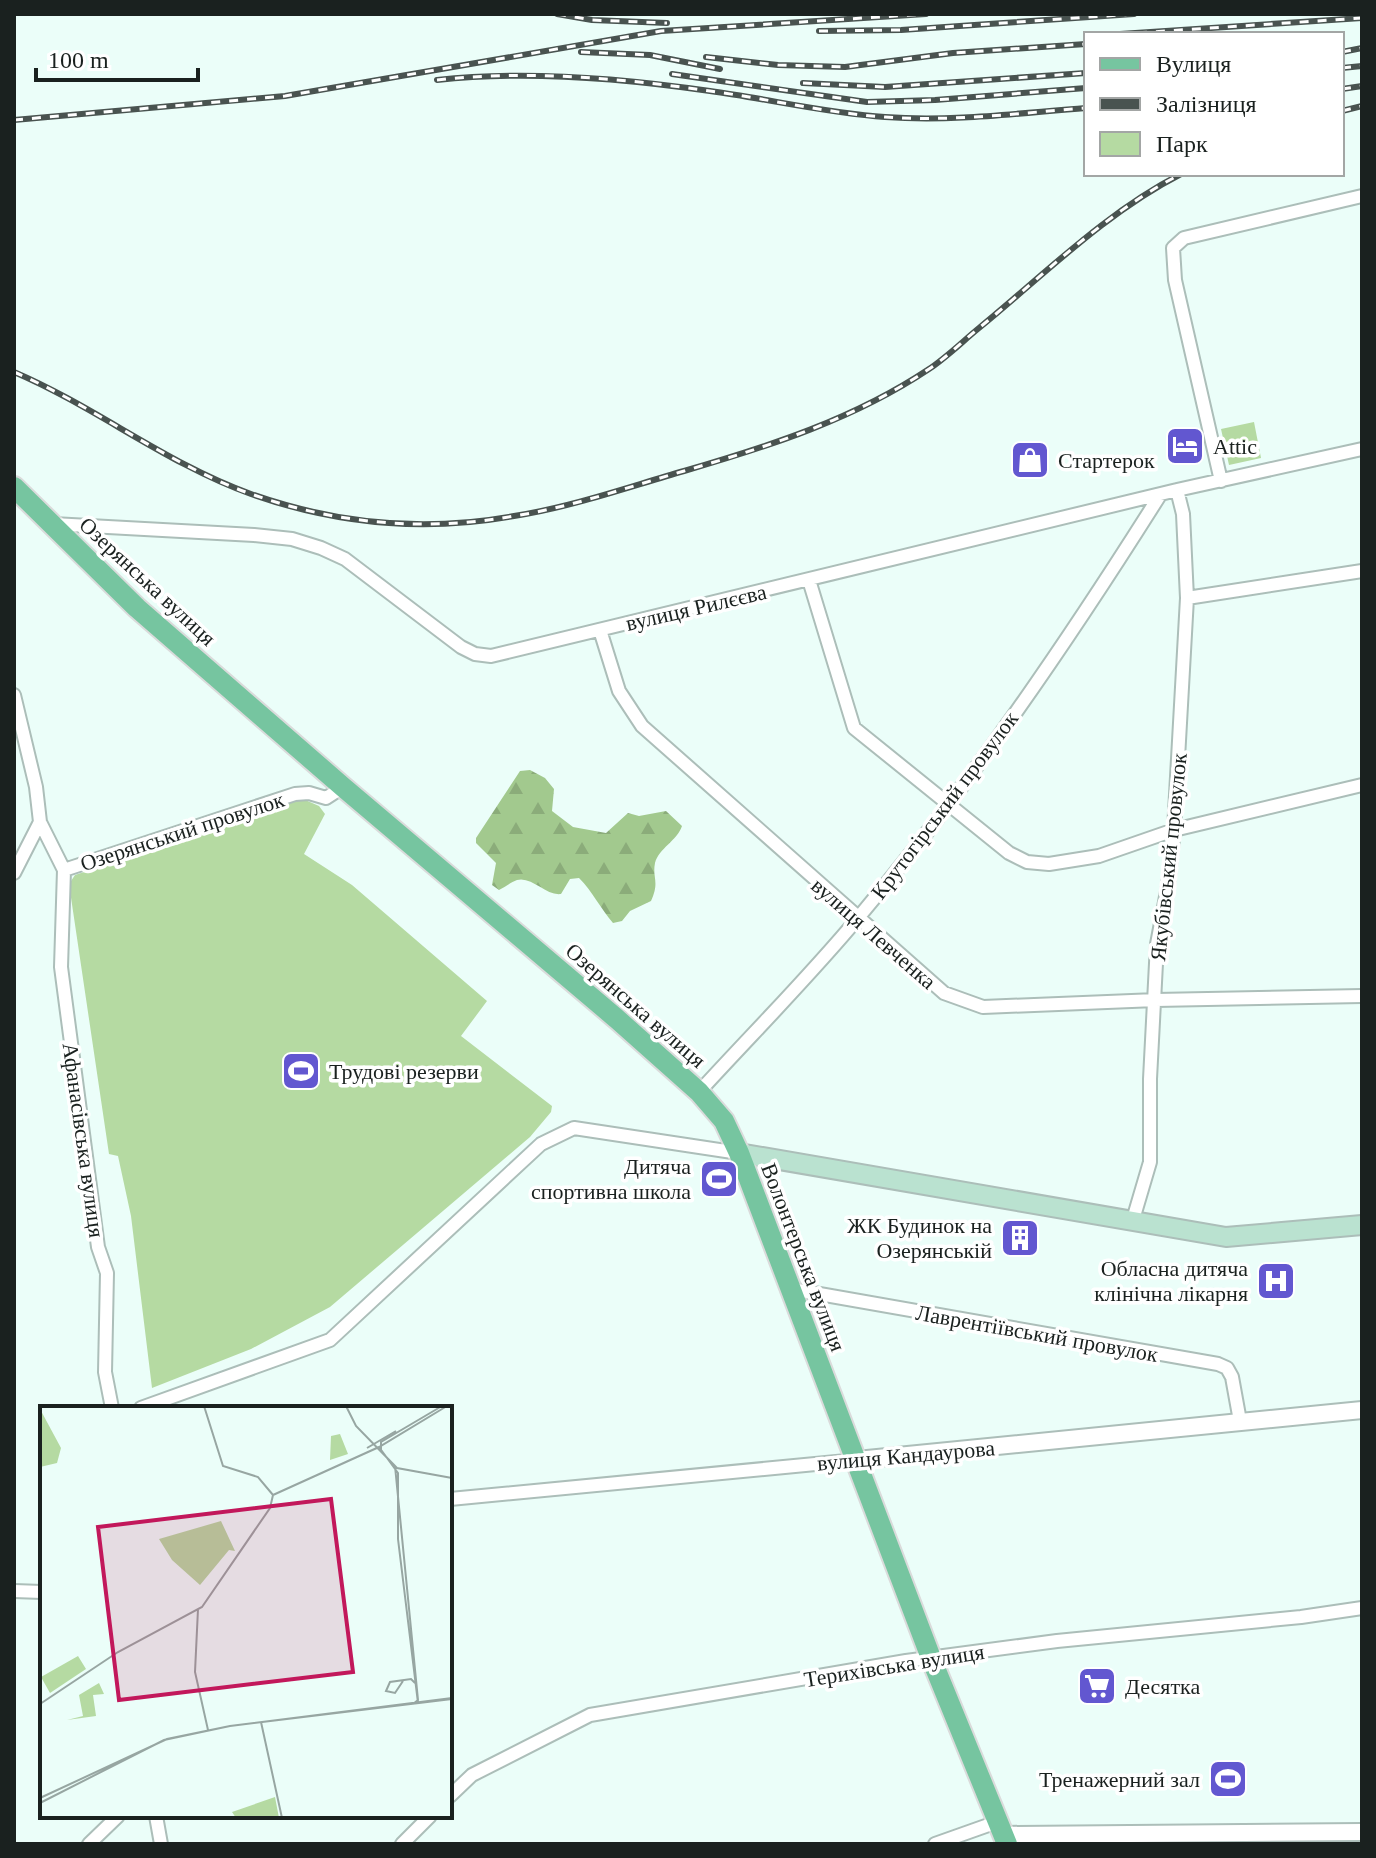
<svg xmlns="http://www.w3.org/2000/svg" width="1376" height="1858" viewBox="0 0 1376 1858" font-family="Georgia,serif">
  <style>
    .forest { fill: url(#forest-firs) }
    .park { fill: #b5daa2 }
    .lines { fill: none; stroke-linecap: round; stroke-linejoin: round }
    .minor-casing { stroke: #acbeb9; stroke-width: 16 }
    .tertiary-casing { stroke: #acbeb9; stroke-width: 20 }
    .secondary-casing { stroke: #acbeb9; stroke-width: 22 }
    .primary-casing { stroke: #dadbdb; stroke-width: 24 }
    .minor { stroke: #fff; stroke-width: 12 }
    .tertiary { stroke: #fff; stroke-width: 16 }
    .secondary { stroke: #bae2d0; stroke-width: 18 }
    .primary { stroke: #76c5a0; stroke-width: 20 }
    .rail-casing { stroke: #495350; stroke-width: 6 }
    .rail { stroke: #fff; stroke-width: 3; stroke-dasharray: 9; stroke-linecap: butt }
    .labels { text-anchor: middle; stroke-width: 7; stroke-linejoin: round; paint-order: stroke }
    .poi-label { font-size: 22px; fill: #1a211f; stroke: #fff; text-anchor: start }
    .street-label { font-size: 22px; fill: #1a211f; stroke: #fff }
    .inset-road { fill: none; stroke: #97a6a2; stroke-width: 2 }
    .view { fill: #c2185b; fill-opacity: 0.15; stroke: #c2185b; stroke-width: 4 }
    .inset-edge { fill: none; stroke: #1a211f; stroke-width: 4 }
  </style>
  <defs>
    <pattern id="forest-firs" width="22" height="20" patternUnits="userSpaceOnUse" patternTransform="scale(2)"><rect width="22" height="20" fill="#a2c98e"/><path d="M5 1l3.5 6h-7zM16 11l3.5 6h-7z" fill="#8bac7a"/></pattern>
  </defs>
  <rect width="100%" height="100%" fill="#ebfef9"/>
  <path class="forest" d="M530 770 545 778 554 789 552 811 573 827 606 833 628 813 639 816 666 811 682 826C677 841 659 848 655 863 652 878 660 881 651 901L630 911 622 921 613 923C600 908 593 892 579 878L570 879 561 894C546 896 532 876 517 880 511 882 505 887 499 890L492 885 496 863 476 843V838L520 771Z"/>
  <path class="park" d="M1254 422 1261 458 1229 465 1221 429Z
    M303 799 319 806 325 814 304 854 352 885 487 1001 461 1036 552 1106 551 1112 530 1137 330 1307 251 1349 152 1388 131 1216 118 1156 109 1154 69 884 75 875Z"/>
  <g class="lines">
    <defs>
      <path id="minor" d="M1221 481 1175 280 1173 248 1184 238 1362 196
        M53 524 254 535 292 539 321 548 345 559 461 647 475 654 491 656 1177 490 1362 449
        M809 580 854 728 1009 853 1027 862 1049 864 1099 856 1174 830 1362 785
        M1187 598 1362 571
        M600 630 619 691 642 726 944 993 983 1007 1156 1000 1362 996
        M14 695 36 787 40 822 14 873
        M40 822 64 870 61 967 98 1247 107 1273 105 1372 112 1408
        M64 870 295 794 309 793 326 798 343 787
        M699 1092C752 1034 808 978 858 918 970 785 1068 641 1160 495
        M1132 1223 1150 1162V1079L1157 944 1168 886 1174 830 1187 598 1183 514 1177 490
        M791 1289 1218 1364 1227 1368 1232 1377 1240 1421
        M141 1408 330 1340 541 1144 574 1128 739 1153
        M450 1499 857 1460
        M14 1591 42 1592
        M450 1796 472 1775 590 1715 906 1661 1057 1641 1301 1617 1362 1608
        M156 1816 161 1844
        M89 1844 118 1816
        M402 1844 430 1816
        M935 1844 997 1822"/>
      <path id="tertiary" d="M857 1460 1362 1410
        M1003 1835 1362 1832"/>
      <path id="secondary" d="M739 1153 1226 1237 1362 1225"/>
      <path id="primary" d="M14 487 137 608 343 787 617 1019 699 1092 724 1121 739 1153 931 1658 1007 1844"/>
    </defs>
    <use href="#minor" class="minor-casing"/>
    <use href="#tertiary" class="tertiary-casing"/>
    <use href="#secondary" class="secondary-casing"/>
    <use href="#primary" class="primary-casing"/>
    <use href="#minor" class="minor"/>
    <use href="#tertiary" class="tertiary"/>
    <use href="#secondary" class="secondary"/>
    <use href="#primary" class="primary"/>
    <defs>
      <path id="rail" d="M557 14 592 20 667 23
        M819 31 901 30 1134 14
        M1120 34 1362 18
        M581 52 650 55 720 69
        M1342 52 1362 48
        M706 57 778 65 845 67 953 53 1086 44
        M1342 68 1362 66
        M672 74 867 102 935 100 1086 88
        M437 80C527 70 621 78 710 91 769 99 826 113 885 117 952 122 1019 113 1086 108
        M803 83 885 87 1086 73
        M1342 89 1362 86
        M1342 111 1362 106
        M14 120 285 96 661 31 926 14
        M14 372C96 407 167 464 251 494 336 524 426 532 514 516 572 507 628 487 684 471 770 446 854 419 929 369 947 357 963 341 979 328 1045 274 1105 213 1181 174"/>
    </defs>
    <use href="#rail" class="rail-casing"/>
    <use href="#rail" class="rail"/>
  </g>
  <defs>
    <symbol id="hotel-square" viewBox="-11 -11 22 22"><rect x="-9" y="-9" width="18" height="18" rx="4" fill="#6257d0" stroke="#fff"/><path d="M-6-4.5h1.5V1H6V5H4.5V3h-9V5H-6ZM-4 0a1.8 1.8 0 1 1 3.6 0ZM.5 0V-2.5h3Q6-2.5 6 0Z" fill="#fff"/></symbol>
    <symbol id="shop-square" viewBox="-11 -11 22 22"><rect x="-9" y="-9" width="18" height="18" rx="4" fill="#6257d0" stroke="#fff"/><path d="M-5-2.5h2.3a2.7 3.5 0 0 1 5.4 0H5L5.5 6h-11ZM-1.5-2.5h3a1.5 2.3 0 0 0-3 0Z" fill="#fff"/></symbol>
    <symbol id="stadium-square" viewBox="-11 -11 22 22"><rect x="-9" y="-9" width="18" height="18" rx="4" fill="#6257d0" stroke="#fff"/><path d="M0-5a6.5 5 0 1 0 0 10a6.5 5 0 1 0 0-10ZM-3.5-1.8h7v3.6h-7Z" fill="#fff"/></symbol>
    <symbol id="building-square" viewBox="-11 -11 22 22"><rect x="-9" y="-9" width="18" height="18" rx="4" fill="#6257d0" stroke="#fff"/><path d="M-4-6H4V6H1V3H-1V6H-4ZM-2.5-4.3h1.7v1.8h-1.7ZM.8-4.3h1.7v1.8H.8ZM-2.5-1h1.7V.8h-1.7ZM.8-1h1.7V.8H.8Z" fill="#fff"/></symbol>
    <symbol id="hospital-square" viewBox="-11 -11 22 22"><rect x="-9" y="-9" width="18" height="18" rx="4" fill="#6257d0" stroke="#fff"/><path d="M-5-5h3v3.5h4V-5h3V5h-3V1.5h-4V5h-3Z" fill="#fff"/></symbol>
    <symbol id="supermarket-square" viewBox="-11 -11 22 22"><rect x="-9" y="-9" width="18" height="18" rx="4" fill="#6257d0" stroke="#fff"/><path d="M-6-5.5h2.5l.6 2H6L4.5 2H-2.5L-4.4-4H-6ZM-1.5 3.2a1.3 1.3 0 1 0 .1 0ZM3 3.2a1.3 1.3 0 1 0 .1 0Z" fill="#fff"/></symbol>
  </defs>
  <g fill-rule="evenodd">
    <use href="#hotel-square" x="1163" y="424" width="44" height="44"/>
    <use href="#shop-square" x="1008" y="438" width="44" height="44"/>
    <use href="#stadium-square" x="279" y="1049" width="44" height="44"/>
    <use href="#stadium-square" x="697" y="1157" width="44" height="44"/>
    <use href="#building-square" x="998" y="1216" width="44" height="44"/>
    <use href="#hospital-square" x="1254" y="1259" width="44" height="44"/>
    <use href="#supermarket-square" x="1075" y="1664" width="44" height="44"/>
    <use href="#stadium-square" x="1206" y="1757" width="44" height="44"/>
  </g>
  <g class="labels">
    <g class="poi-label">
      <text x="1213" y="454">Attic</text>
      <text x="1058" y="468">Стартерок</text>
      <text x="329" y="1079">Трудові резерви</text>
      <text x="691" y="1174" text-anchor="end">Дитяча<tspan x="691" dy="25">спортивна школа</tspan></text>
      <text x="992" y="1233" text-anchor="end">ЖК Будинок на<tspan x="992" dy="25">Озерянській</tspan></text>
      <text x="1248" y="1276" text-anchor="end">Обласна дитяча<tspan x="1248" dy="25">клінічна лікарня</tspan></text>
      <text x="1125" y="1694">Десятка</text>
      <text x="1200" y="1787" text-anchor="end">Тренажерний зал</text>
    </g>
    <g class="street-label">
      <text transform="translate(148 581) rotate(43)" y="8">Озерянська вулиця</text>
      <text transform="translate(696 607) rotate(-13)" y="8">вулиця Рилєєва</text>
      <text transform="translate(944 805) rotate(-53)" y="8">Крутогірський провулок</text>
      <text transform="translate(182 831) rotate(-18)" y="8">Озерянський провулок</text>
      <text transform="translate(1168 857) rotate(-84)" y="8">Якубівський провулок</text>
      <text transform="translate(874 933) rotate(41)" y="8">вулиця Левченка</text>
      <text transform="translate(636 1005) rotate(41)" y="8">Озерянська вулиця</text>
      <text transform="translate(84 1140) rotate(82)" y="8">Афанасівська вулиця</text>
      <text transform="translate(804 1257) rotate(69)" y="8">Волонтерська вулиця</text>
      <text transform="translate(1037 1333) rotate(10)" y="8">Лаврентіївський провулок</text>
      <text transform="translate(906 1455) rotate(-5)" y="8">вулиця Кандаурова</text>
      <text transform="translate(894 1665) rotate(-9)" y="8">Терихівська вулиця</text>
    </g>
  </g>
  <g transform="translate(40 1406)">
    <rect width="412" height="412" fill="#ebfef9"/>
    <path d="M0 3 21 42 17 57 0 61ZM59 277 64 288 53 289 56 310 27 314 43 310 39 289ZM235 391 239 412H196L192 406Z" fill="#b5daa2"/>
    <path d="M300 28 308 48 290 54 291 30ZM181 115 195 145 189 144 160 179 132 154 119 133ZM38 250 46 263 10 287 1 271Z" fill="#b5daa2"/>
    <path class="inset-road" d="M164 0 183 60 218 71 233 89M306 0 316 20 357 62 412 72M339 41 358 67V133L378 297M327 42 356 25M341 46V36L402 0M355 60 378 294 373 298M233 89 339 41 407 0M158 203 155 266 168 324M363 275 355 287 346 285 350 276 371 273 375 277M0 298 78 246 162 201 230 102 233 89M221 316 242 412M0 392 127 333 190 320 412 292M0 397 124 334 190 320 412 293"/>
    <path class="view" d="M291 93 313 266 79 294 58 121Z"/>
    <rect width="412" height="412" class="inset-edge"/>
  </g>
  <rect width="1376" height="1858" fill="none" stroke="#1a211f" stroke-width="32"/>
  <rect x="1084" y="32" width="260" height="144" fill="#ffffff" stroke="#a3a6a5" stroke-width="2"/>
  <rect x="1100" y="58" width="40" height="12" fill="#76c5a0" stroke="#a3a6a5" stroke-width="2"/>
  <text x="1156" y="72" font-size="24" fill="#1a211f">Вулиця</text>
  <rect x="1100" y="98" width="40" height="12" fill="#495350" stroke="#a3a6a5" stroke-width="2"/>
  <text x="1156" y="112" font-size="24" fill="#1a211f">Залізниця</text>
  <rect x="1100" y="132" width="40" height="24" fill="#b5daa2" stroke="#a3a6a5" stroke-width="2"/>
  <text x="1156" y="152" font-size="24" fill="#1a211f">Парк</text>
  <path d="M36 68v12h162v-12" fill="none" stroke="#1a211f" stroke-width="4"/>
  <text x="48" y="68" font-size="24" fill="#1a211f" stroke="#ffffff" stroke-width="6" paint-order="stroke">100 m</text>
</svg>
